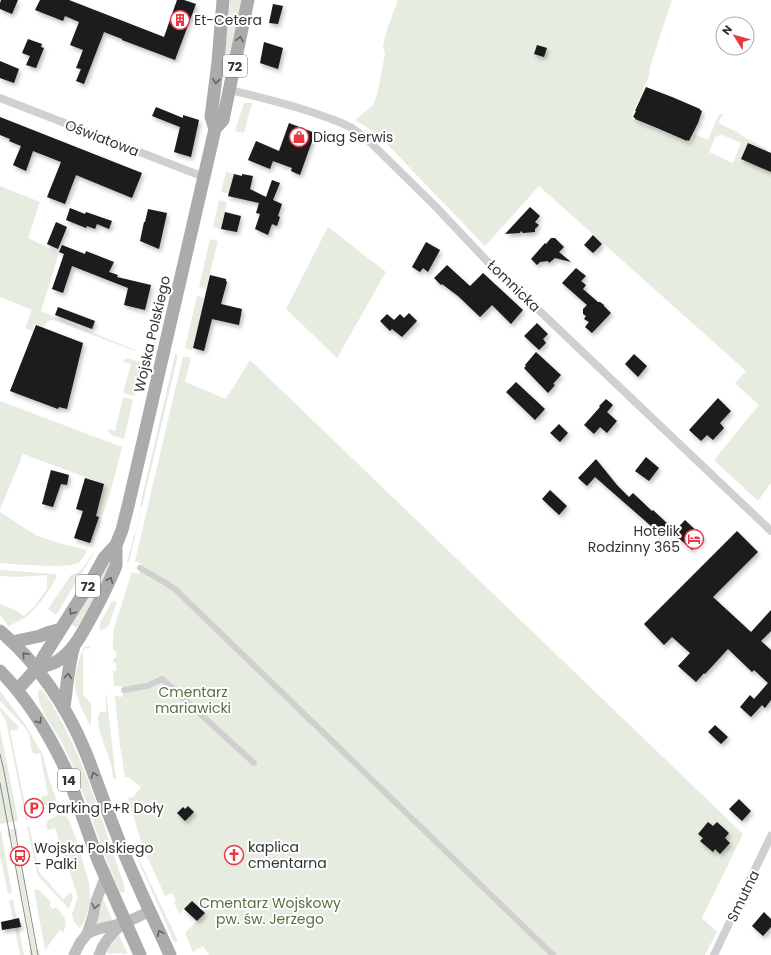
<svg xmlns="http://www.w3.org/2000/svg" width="771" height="955" viewBox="0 0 771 955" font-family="Poppins,sans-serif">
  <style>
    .green { fill: #e6ecdf; fill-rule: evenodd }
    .building { fill: #1a1a1a; filter: url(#shadow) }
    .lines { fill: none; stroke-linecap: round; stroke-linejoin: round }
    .pedestrian { stroke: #d0d0d0; stroke-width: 6 }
    .minor { stroke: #d0d0d0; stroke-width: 8 }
    .secondary { stroke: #bdbdbd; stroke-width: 11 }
    .primary { stroke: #ababab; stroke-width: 13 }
    .tram { stroke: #888; stroke-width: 1 }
    .oneway { stroke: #636363 }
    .oneway2 { stroke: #6a6a6a }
    .labels { text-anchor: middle; stroke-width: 4; stroke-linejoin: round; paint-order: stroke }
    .shield { fill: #fff; stroke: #707070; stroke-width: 1 }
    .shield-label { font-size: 13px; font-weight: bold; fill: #333 }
    .poi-label { font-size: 14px; fill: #333; stroke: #fff; text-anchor: start }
    .street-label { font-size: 14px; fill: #333; stroke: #fff }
    .park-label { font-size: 14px; fill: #56703f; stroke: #fff }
  </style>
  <defs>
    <filter id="shadow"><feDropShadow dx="2" dy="3" stdDeviation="2" flood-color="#0004"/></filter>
  </defs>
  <rect width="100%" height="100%" fill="#fff"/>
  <path class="green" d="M230 0H242L231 54 224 53 228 26Z
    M398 0H672L649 70 650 73 631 118 690 143 694 134 708 140 719 114H723V116L721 117 719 122 720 124 737 132 742 136 767 149 766 151 748 143 741 159 771 172V483L758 501 714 460 759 405 735 383 746 371 539 186 485 246 383 140 371 130 355 120 373 105 377 95 384 59 385 53 383 46 386 32ZM722 135 741 143 733 163 709 152 715 137Z
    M244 103H252L244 133 235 131Z
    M226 172 234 174 229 194 221 192Z
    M0 186 40 202 28 238 59 253 41 311 135 350V351L54 320C49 320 46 322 44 327L35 324 33 331 25 328 32 310 0 297Z
    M219 200 227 202 221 229 213 227Z
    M328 227 386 272 337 358 286 309Z
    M210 239 218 241 206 289 199 287Z
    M197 296 204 298 192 350 185 348Z
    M176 354 178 355 129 562H127L134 535H135L142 506H140L175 355Z
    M183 356 191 358 185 382 226 399 250 360 743 834 702 918 717 932 705 955H209L203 946 193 952 185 933 205 913 192 901 179 914 174 902 176 901 172 893 165 896 143 848 128 798 133 797 141 787 130 778 125 777 120 746 115 696 122 697 125 687 114 686 113 671H116V663H113V658H116V651H113V639L114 628 132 572 139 574 141 564 135 561Z
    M126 358 142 362 134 396 123 393 131 364 123 362Z
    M123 397 133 400 124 439C118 437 109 436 107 429L115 431Z
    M0 401 122 447C114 481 105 512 92 543H90L99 517 96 516 104 484 23 454 0 509Z
    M0 512 37 536 59 543 87 550C85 555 83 560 78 563 68 569 14 564 0 563Z
    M93 553H94L56 615 48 609 71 575 78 572 82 569Z
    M108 563H109L110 565 92 604 77 628 71 624Z
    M0 570 55 574 57 576C53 586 35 611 26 617 21 621 14 622 9 627L0 615V604L15 610 24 616 33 608 47 589V575L17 577 0 576Z
    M112 601H113L117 602 108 627 100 631V623Z
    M91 646 89 649 85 648 83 651V695L90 702 91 705V725H90C86 717 81 708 78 699 71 681 77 664 84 647Z
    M41 689 43 691C83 748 100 818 123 881L125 891 123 893 120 892C107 863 97 834 87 804 79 782 71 760 60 739 52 726 35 705 39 690Z
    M0 691 25 724 43 755 49 779 56 798 55 803 51 806C44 807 42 803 41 798L42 796 48 795 40 753 36 754 32 752 29 734 23 725 0 701Z
    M106 691 116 779H114L113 777C112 772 112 766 110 761 107 748 93 725 100 712H106Z
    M1 708 19 727 16 730 10 731 28 819 26 820 7 726 6 721 0 711V709Z
    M0 729 18 819 17 821 0 824Z
    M58 815 65 816 69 820 76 838 89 883 90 897V905L84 922 80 928 74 922 72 914 78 897 55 828 48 830 46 826 48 820Z
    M27 826H29L39 872 63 899 71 892 73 897 69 909 40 878 37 873Z
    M17 828 18 835 15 836 36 950H39L40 955H30L29 951 32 950 11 837H8L7 830Z
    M0 830 1 831 12 893 8 894 0 855Z
    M135 853H136L178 941 174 942Z
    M36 889 39 890 51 902 49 905 53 909 56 907C64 916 69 920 63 933L60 930 45 950 34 890Z
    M103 898 112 919C109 922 101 923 97 925L96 924 100 904Z
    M13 899 24 955H20L9 900Z
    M119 935 127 953 126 954 117 953 109 954 106 951Z"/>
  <path class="building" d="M1 0H18L12 14 0 9V3Z
    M40 0H69L164 37 177 0H184L196 4 175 60 122 40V39L104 32 84 84 76 81 81 69 76 68 83 50 70 45 79 22 65 16 63 21 35 10Z
    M273 4 283 6 278 24 269 23Z
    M28 39 42 44 41 47 44 48 36 68 26 65 30 56 22 53Z
    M264 42 283 48 278 69 260 63Z
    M537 45 547 48 544 57 534 54Z
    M0 61 19 69 14 83 0 78Z
    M646 87 672 97 700 109V110L702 111 698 123 689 141 687 140V141L657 128 635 119V118L633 117 636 111H635Z
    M156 107 183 118V115L199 120 191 157 174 152 180 127 152 116Z
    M0 117 142 173 132 198 76 175 65 204 47 197 61 162 33 151 26 171 13 165 21 146 9 141 10 139 0 135Z
    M289 123 315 133 300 175 291 171 292 168 273 161 270 169 248 160 256 141 279 151Z
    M748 143 771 153V172L741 159Z
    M234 174 242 176V174L253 176 250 189 266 197 272 180 280 183 273 200 282 204 278 216 280 217 277 226 272 224 268 235 255 229 260 214 256 213 259 203 228 196Z
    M530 207 540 216 535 222 539 225 535 229V232L523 233 521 231 520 233 505 234Z
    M70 208 85 214 86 212 112 221 109 229 97 224 95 229 87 226 86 228 66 220Z
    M148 209 167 213 159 249 140 241 144 222H145Z
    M225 212 241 216 237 232 221 229Z
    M56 222 67 227 58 249 47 244Z
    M593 235 602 244 593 253 584 245Z
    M551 238H555L564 247 559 252 571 262 555 258 549 263 548 261 540 262 537 265 531 259 545 243 546 244Z
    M426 242 440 250 428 272 423 268 420 272 412 267Z
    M62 245 85 254 86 251 114 262 109 272 118 275 117 277 151 285 145 310 124 305 128 288 72 266 63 293 52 289 64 254 59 252Z
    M447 265 470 286 483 273 523 310 511 324 492 305 480 317 458 296 442 284 441 285 434 278Z
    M576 268 586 276 581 281 586 285 583 289 598 302H600L604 305V306L611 313 592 333 585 327 589 322 584 319 586 316 583 314V309L587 305 562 283Z
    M210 275 226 279V281L227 282 221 304 242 309 239 325 212 319 204 351 193 348Z
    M58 307 95 321 92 329 55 315Z
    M409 313 417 321 402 337 392 329 390 331 380 321 387 314 394 320 400 314 404 318Z
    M537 323 548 334 543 339 546 343 539 350 524 336Z
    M36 325 83 343 67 409 59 407 58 409 10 391Z
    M536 352 561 375 553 384 555 385 548 393 524 368 526 366 525 365Z
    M634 354 647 366 638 377 625 364Z
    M516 382 545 409 535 420 506 392Z
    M718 398 731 411 720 423 724 428 713 440 707 435 701 441 689 430Z
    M606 399 613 405 607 412 617 421 607 433 600 427 594 434 584 425 600 407 599 406Z
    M559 424 568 433 560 442 550 433Z
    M646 457 659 468 649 481 635 471Z
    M596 459 617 485 629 497 633 493 652 511 653 510 668 524 659 533 595 477 587 486 578 478Z
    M51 470 69 475 67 485 61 484 53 507 42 504Z
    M85 478 104 484 96 516 99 517 90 543 74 538 83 511 76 509Z
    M550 490 567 506 559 515 542 499Z
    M685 520 704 538 692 550 673 533Z
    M737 531 758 552 713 597 751 632 771 610V631L761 641 771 650V700L765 708 762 705 751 717 740 707 750 695 754 699 768 683 754 670 752 672 728 649 705 674 704 673 696 682 678 666 690 653 672 637 664 645 644 624Z
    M715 725 728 737 721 744 708 732Z
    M739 799 751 811 742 821 729 809Z
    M188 806 194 812 185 821 177 813 183 807 185 809Z
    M708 822 713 826 717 822 729 833 725 838 730 843 720 854 715 849 713 852 700 841 703 838 698 834Z
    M236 848 241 853 233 862 227 857Z
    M192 901 205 913 197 921 184 909Z
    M764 912 771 919V927L763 936 752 926Z
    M19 918 21 927 2 930 1 922Z"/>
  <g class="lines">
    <path class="pedestrian" d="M140 568 166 583 176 590 553 955
      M124 690 147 686 162 679 254 763"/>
    <path class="minor" d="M230 90C259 97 289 104 317 114 329 118 341 122 352 128 358 132 364 137 369 141L435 206 487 261 771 531
      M0 98 204 177
      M714 955 771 836"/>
    <path class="secondary" d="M87 934C98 927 111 927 123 923 133 920 141 915 150 911
      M74 955 80 943 87 934 93 916 96 901 105 878
      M99 955C101 952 101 949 103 946 108 938 116 929 124 923"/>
    <path class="primary" d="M215 129 211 117 218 62 223 0
      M0 631C37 662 67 707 85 751 96 778 105 806 116 833 132 875 152 915 170 955
      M12 642 40 636 47 633 61 629
      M37 669C44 665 52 665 59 660 73 651 81 635 89 621 99 603 108 585 116 566V545L122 530 129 502 215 129 223 120 248 0
      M0 671C28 699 49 734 66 770L98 860 140 955
      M17 690C27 679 38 669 44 656L93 578 104 558 116 545
      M64 707C67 687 68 666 74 646"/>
    <path class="tram" d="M0 754 4 771 38 955
      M0 783 32 955"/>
  </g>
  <defs><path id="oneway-chevron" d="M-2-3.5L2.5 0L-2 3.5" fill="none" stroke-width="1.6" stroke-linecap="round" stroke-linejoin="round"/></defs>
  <g class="oneway">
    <use href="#oneway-chevron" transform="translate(240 39) rotate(-78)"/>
    <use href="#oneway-chevron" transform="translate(216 81) rotate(96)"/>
    <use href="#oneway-chevron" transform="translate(110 580) rotate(-67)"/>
    <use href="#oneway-chevron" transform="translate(72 612) rotate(122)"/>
    <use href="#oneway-chevron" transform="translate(25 655) rotate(-132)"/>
    <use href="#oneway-chevron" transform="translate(68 676) rotate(-85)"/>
    <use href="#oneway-chevron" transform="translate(39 721) rotate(57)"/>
    <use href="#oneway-chevron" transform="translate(94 775) rotate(-110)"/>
    <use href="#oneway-chevron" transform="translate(160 933) rotate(-114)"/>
  </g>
  <use class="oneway2" href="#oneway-chevron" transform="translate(95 906) rotate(103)"/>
  <defs>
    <symbol id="building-ring" viewBox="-11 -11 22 22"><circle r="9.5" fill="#fff" stroke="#e63946" stroke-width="1.5"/><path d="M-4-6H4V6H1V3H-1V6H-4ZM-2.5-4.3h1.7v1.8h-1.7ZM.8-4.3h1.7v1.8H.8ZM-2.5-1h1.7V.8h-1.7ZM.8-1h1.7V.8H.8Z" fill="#e63946"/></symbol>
    <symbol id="shop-ring" viewBox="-11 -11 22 22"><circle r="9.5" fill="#fff" stroke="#e63946" stroke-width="1.5"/><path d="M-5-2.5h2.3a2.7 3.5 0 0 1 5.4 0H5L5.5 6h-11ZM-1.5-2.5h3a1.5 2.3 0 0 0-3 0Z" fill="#e63946"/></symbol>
    <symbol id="hotel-ring" viewBox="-11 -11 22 22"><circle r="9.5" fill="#fff" stroke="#e63946" stroke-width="1.5"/><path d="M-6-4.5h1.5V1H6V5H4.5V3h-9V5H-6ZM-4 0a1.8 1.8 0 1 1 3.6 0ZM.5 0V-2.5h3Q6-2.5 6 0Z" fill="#e63946"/></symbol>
    <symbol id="parking-ring" viewBox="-11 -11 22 22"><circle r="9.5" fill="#fff" stroke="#e63946" stroke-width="1.5"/><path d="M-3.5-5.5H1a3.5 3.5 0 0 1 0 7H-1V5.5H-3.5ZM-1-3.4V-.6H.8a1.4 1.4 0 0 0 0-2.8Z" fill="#e63946"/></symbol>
    <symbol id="church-ring" viewBox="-11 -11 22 22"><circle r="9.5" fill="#fff" stroke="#e63946" stroke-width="1.5"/><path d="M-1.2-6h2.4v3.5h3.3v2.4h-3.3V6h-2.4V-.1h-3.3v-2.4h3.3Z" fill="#e63946"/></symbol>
    <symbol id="bus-ring" viewBox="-11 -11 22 22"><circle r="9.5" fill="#fff" stroke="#e63946" stroke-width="1.5"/><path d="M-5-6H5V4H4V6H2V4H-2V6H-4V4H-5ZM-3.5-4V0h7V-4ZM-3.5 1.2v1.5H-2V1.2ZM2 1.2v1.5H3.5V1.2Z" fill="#e63946"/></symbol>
  </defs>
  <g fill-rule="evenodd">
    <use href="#building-ring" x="169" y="9" width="22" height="22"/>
    <use href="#shop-ring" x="288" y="126" width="22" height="22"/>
    <use href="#hotel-ring" x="683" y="528" width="22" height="22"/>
    <use href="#parking-ring" x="23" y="797" width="22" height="22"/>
    <use href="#church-ring" x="223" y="844" width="22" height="22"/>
    <use href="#bus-ring" x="9" y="845" width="22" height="22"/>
  </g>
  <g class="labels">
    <g class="shield">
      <rect x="223" y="55" width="24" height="22" rx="3"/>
      <rect x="76" y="575" width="24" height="22" rx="3"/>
      <rect x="58" y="769" width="22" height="22" rx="3"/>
    </g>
    <g class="shield-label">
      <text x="235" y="71">72</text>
      <text x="88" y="591">72</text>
      <text x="69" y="785">14</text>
    </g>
    <g class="poi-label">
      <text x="194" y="25">Et-Cetera</text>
      <text x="313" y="142">Diag Serwis</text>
      <text x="680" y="536" text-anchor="end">Hotelik<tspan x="680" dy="16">Rodzinny 365</tspan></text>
      <text x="48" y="813">Parking P+R Doły</text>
      <text x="248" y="852">kaplica<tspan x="248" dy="16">cmentarna</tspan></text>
      <text x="34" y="853">Wojska Polskiego<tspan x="34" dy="16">- Palki</tspan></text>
    </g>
    <g class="street-label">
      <text transform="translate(102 138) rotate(21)" y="5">Oświatowa</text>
      <text transform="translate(514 286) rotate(44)" y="5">Łomnicka</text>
      <text transform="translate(152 334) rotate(-77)" y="5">Wojska Polskiego</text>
      <text transform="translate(743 896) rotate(-64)" y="5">Smutna</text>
    </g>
    <g class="park-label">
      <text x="193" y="697">Cmentarz<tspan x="193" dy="16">mariawicki</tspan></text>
      <text x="270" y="908">Cmentarz Wojskowy<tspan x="270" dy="16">pw. św. Jerzego</tspan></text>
    </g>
  </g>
  <g transform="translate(735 36) rotate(307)"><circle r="19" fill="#ffffff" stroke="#adadad"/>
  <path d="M0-3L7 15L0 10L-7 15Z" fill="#e63946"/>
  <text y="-6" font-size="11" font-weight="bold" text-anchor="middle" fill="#333333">N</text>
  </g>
</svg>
